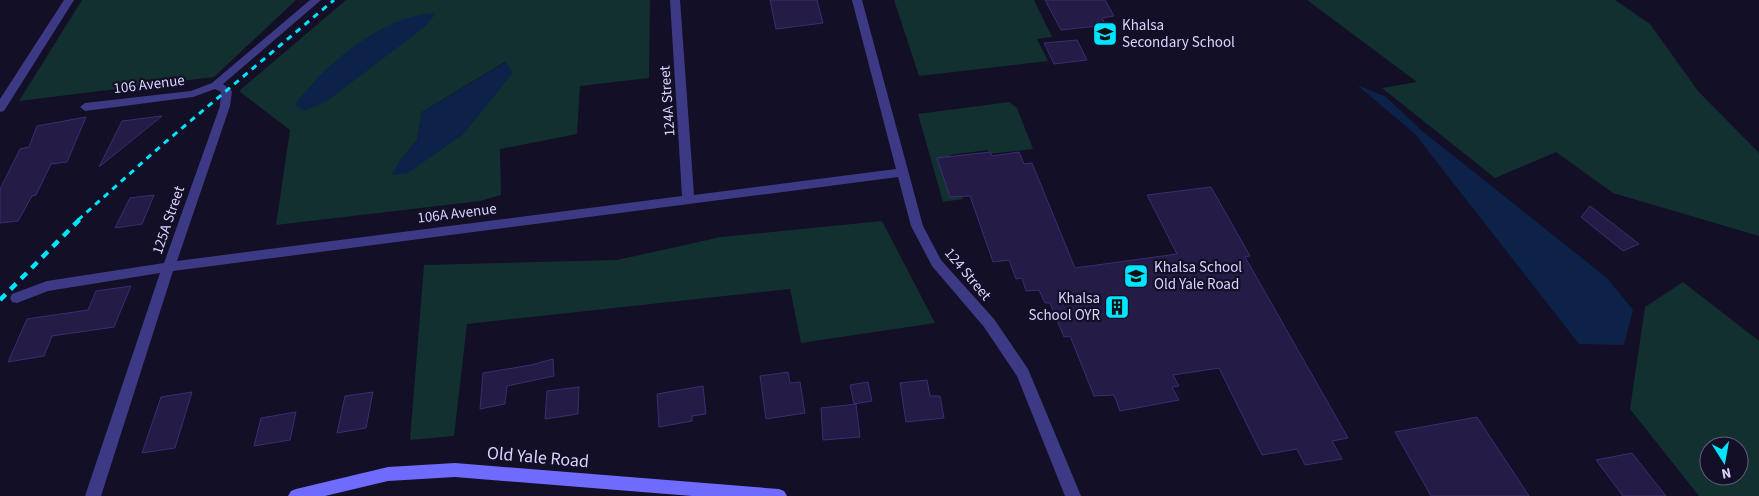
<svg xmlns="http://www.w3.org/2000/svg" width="1759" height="496" viewBox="0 0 1759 496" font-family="'Source Sans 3',sans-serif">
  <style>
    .green { fill: #12302f; fill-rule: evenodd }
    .water { fill: #0c2248 }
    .building { fill: #241b47; stroke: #3b2d73 }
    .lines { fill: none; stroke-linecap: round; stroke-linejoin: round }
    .minor { fill: #3d3a85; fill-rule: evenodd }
    .secondary { fill: #6f6bff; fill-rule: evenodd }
    .rail-far1 { stroke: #00e5ff; stroke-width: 3; stroke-dasharray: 6 5.5; stroke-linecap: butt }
    .rail { stroke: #00e5ff; stroke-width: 4.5; stroke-dasharray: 8 7; stroke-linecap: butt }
    .labels { text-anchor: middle; stroke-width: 4.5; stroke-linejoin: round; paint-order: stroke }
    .poi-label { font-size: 15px; fill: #d9d4ff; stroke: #130f26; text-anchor: start }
    .street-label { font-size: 15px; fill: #d9d4ff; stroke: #130f26 }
    .near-street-label { font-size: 18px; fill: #d9d4ff; stroke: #130f26 }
  </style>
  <rect width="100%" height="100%" fill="#130f26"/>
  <path class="green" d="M82 0H296L214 77 19 101Z
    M346 0H650L649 78 580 86 577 134 500 149 501 195 480 201 276 225 290 130 239 91ZM505 62 512 73 462 135 393 175 399 162 417 140 422 112Z
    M894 0H1034L1052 37 1037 39 1048 61 919 76Z
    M1307 0H1615L1650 24 1698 91 1759 153V236L1613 193 1556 152 1495 178 1382 88 1417 82Z
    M1009 102 1017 108 1033 149 989 154 988 150 950 155 963 199 943 202 918 114Z
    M882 221 935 323 801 343 790 289 467 324 454 436 410 440 424 265 617 260 721 237Z
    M1683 282 1759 341V496H1699L1630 409 1645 307ZM1709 446H1739V476H1709Z"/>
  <path class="water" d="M436 13 426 26 327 101 304 111 295 105C325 64 383 15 436 13Z
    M506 62 513 73 462 135 408 173 392 175 399 162 417 140 422 112Z
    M1357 85 1386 97 1421 130 1607 278 1633 310 1624 345 1579 344 1415 134Z"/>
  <path class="building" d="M770 0H817L823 23 776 29Z
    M1045 0H1105L1114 16 1102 18 1106 25 1061 30Z
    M1077 40 1087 60 1054 64 1044 43Z
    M162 116 99 167 122 121Z
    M86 117 67 162 51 164 36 195 32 196 18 221 0 223V189L20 149 29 147 37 126Z
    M990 152 992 156 1019 152 1024 164 1032 163 1075 268 1177 254 1147 195 1211 187 1250 256 1245 257 1348 438 1332 441 1342 459 1305 465 1297 449 1262 455 1219 368 1173 375 1179 386 1172 387 1179 400 1120 411 1114 395 1094 396 1070 336 1064 337 1050 303H1045L1039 290 1026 291 1022 278 1016 279 1009 260 993 262 970 196 950 197 937 158Z
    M154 195 142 224 115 228 130 198Z
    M1590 206 1639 244 1623 251 1581 217Z
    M131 286 114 327 52 336 44 356 8 362 27 319 88 310 96 291Z
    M553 359 554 376 507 386 505 404 480 409 483 373 531 365Z
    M788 372 790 383 800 382 805 413 766 419 760 376Z
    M927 380 930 396H940L944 418 906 422 900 383Z
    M868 382 872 401 854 404 850 385Z
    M703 386 706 414 692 416V421L659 427 657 394Z
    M579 387 578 414 545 419 547 391Z
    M192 392 175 448 142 453 161 397Z
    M373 392 366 428 337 433 345 396Z
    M856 404 860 437 823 440 821 408Z
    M296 412 290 440 254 446 261 418Z
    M1477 417 1529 496H1431L1395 432Z
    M1632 453 1666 496H1623L1596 460Z"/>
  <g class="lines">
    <path class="minor" d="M64 0H74L4 111 0 112V99Z
      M310 0H321L223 84 232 91 230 106 177 261 682 196 670 0H680L694 195 896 169 852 0H862L923 226 941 260 994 319 1028 369 1081 496H1065L1017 376 984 327 932 266 911 226 898 177 173 271 101 496H85L160 273 48 291 17 303 12 302 10 298 12 294 47 281 164 263 220 106 221 92 215 89 193 97 85 111 80 107 85 103 191 91 212 83Z"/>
    <path class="secondary" d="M455 463 779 489 784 491 787 496H692L455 477 388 481 325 496H288L291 491 296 489 388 467Z"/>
    <path class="rail-far1" d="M78 220 162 145 334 0"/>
    <path class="rail" d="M0 300 80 219"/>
  </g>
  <defs>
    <symbol id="school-square" viewBox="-11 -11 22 22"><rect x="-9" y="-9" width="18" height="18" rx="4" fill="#00e5ff" stroke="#130f26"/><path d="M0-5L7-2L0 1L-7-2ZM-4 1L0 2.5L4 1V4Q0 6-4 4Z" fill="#111"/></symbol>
    <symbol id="building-square" viewBox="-11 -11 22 22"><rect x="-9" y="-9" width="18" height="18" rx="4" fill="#00e5ff" stroke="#130f26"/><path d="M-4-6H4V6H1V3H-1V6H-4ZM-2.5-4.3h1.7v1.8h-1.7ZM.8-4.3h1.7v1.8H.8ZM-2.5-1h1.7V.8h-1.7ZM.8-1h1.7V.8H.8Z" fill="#111"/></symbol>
  </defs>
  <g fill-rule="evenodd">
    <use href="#school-square" x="1091" y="20" width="28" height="28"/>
    <use href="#school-square" x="1122" y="262" width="28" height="28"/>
    <use href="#building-square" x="1103" y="293" width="28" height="28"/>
  </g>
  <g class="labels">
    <g class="poi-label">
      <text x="1122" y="30">Khalsa<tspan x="1122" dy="17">Secondary School</tspan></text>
      <text x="1154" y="272">Khalsa School<tspan x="1154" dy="17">Old Yale Road</tspan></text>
      <text x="1100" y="303" text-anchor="end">Khalsa<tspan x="1100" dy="17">School OYR</tspan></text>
    </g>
    <g class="street-label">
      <text transform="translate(149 84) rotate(-7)" y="5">106 Avenue</text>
      <text transform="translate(667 101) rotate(-94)" y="5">124A Street</text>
      <text transform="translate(457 213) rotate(-7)" y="5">106A Avenue</text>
      <text transform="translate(168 220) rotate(-71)" y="5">125A Street</text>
      <text transform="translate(968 274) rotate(50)" y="5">124 Street</text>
    </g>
    <g class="near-street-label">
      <text transform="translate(538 457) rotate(5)" y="6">Old Yale Road</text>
    </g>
  </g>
  <g transform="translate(1724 461) rotate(169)"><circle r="24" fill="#130f26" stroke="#625e7d"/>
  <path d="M0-4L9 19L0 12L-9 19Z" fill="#00e5ff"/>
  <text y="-8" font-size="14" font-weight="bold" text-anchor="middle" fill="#d9d4ff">N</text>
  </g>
</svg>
